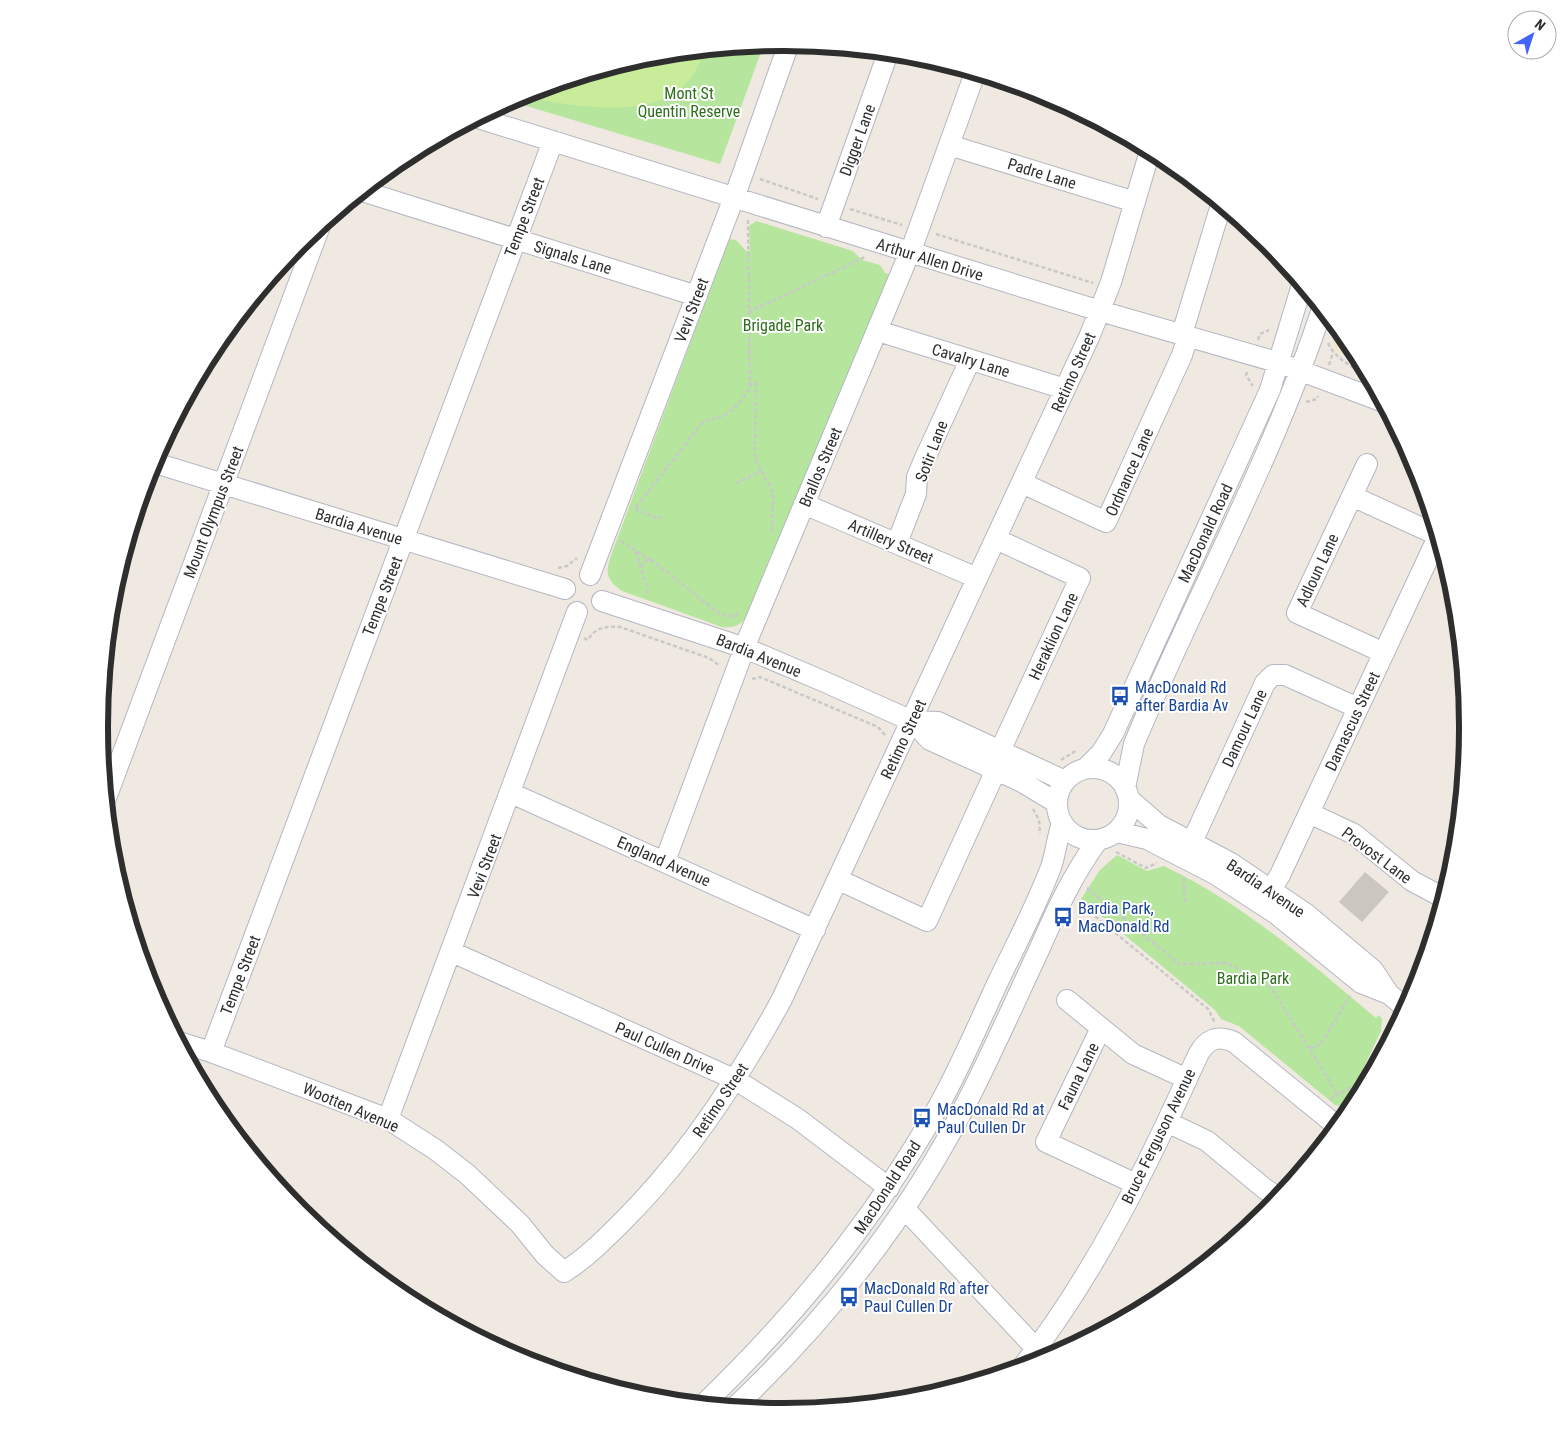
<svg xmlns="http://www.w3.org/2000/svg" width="1567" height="1454" viewBox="0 0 1567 1454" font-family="'Roboto Condensed',sans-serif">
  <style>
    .education { fill: #f0e6d1 }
    .green { fill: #b6e59e }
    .pitch { fill: #c9ec9a }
    .building { fill: #cbc7bf }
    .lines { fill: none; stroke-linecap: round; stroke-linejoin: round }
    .minor-casing { stroke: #b4b7c1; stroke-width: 22 }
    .path { stroke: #c9c9c9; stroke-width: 2.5; stroke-dasharray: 4 2.5; stroke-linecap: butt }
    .minor { stroke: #fff; stroke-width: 20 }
    .labels { text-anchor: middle; stroke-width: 4; stroke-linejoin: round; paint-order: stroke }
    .park-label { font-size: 16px; fill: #2c6e1b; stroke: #fff }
    .street-label { font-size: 16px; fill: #2e2e2e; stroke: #fff }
    .transit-label { font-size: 16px; fill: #164399; stroke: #fff; text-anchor: start }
    .rim { fill: none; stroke: #2e2e2e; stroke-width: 6 }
  </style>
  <rect width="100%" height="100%" fill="#efe9e1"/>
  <path class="education" d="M1337 327 1353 347 1363 367 1336 351 1332 345Z"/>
  <path class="green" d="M764 44 720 164 510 101 522 94 650 56Z
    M756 221 853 251 862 260 880 265 885 273 891 275 747 616C740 626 734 628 722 627L622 591C603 578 606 570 613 550L729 239 736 240 746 251H750L749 226Z
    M1117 855 1147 871 1164 866C1244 904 1309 962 1376 1018L1379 1015 1382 1019 1381 1031 1347 1103 1342 1106 1335 1105 1239 1026 1221 1019 1215 1010 1081 899 1100 870Z"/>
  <path class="pitch" d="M706 50C701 60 696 72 689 80 653 124 566 104 518 96L650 56Z"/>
  <path class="building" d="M1365 872 1389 892 1362 922 1339 902Z"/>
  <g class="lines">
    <defs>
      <path id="minor" d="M478 118 1100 311 1280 363 1381 401
        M949 145 1135 202
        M362 191 697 296
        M826 227 888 53
        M878 331 1065 389
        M1182 334 1221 205
        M152 462 565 589
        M1367 464 1297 613 1384 653
        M1022 483 1106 522 1182 355 1188 336
        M1352 496 1437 535
        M804 504 977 578
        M996 539 1080 578 1000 751
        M897 543 916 494 917 477 925 458 970 360
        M590 575 738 187 789 43
        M602 601 745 648 825 682 912 721 930 740 1022 782 1057 803
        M912 721 938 722 1065 781
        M1057 804a36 36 0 1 1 72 0a36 36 0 1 1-72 0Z
        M1085 769 1101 753 1113 734 1270 390 1302 285
        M1125 788 1134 744C1195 597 1272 461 1322 309
        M511 793 815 930
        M106 798 320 226
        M1129 799 1159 825 1231 863 1305 913 1373 970 1389 994 1406 1008
        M1309 813 1354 834 1412 881 1444 898
        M1117 832 1147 839 1215 874 1275 913 1361 983 1389 994
        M1192 842 1265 683 1273 675H1285L1358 708
        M665 861 749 636 914 242 975 73
        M839 880 927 921 996 770
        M1262 904 1280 875 1438 537
        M452 952 736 1080 798 1119 889 1188
        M1067 1000 1133 1054 1187 1079
        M1101 1028 1046 1142 1136 1184
        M179 1042 211 1052 388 1119 436 1150 467 1174 520 1224 545 1255 564 1272C586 1258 603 1241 621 1223 687 1158 738 1080 782 999L1090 335 1111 282 1150 151
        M211 1052 553 141
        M388 1119 577 612
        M1167 1122 1207 1141 1265 1189 1279 1198
        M904 1208 1046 1359
        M1023 1366C1096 1273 1149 1163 1198 1055 1206 1040 1217 1034 1234 1042L1337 1126
        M704 1404C797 1314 874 1220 938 1107 960 1068 978 1025 997 984 1015 946 1036 907 1051 867 1056 853 1057 837 1062 823
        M735 1407C831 1316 914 1209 973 1090 996 1044 1017 997 1039 950 1056 911 1073 874 1098 840"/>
    </defs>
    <use href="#minor" class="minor-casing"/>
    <path class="path" d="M760 179 818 199
      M850 209 902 225
      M748 220 750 384 756 383 755 450 757 463 773 492 772 533
      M337 222 342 208
      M936 234 1093 283
      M1286 277 1288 268
      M749 312 865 257
      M1258 340 1260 334 1269 330
      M1328 343C1335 358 1352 368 1367 374
      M1329 365 1333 352
      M1247 372 1246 375 1253 386
      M1306 402 1317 399 1318 396
      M736 482 737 483 761 471
      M636 507 701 424C709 418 718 419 726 414 735 409 749 394 750 384
      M635 509 658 519 661 516
      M621 541 652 561
      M636 552 648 591 646 597
      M640 567 647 560 653 561 720 614 733 617 740 612
      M558 568 567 566 577 558
      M584 638 588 640C595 627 607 626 620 627L709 658 720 666
      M752 679 760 677 878 727 885 735
      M1061 760 1077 750
      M1033 809 1039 820 1040 834
      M1116 852 1146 868 1157 863
      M1184 878 1185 904
      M1087 888 1179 964 1228 963 1271 987 1338 1095
      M1080 904 1208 1009 1215 1023
      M1310 1048 1320 1045 1350 996
      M1330 1099 1357 1084"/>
    <use href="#minor" class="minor"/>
  </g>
  <defs>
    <symbol id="bus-bare" viewBox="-9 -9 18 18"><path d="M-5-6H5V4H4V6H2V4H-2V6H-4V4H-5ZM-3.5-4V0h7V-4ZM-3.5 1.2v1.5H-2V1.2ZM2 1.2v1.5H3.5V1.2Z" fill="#1a4fb4" stroke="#fff" stroke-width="2.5" paint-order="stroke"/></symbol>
  </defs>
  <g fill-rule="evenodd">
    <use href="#bus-bare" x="1106" y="682" width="28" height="28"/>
    <use href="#bus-bare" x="1049" y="903" width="28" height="28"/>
    <use href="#bus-bare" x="908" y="1104" width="28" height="28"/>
    <use href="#bus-bare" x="835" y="1283" width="28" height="28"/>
  </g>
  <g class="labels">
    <g class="park-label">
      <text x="689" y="99">Mont St<tspan x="689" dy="18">Quentin Reserve</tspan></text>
      <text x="783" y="331">Brigade Park</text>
      <text x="1253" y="984">Bardia Park</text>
    </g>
    <g class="street-label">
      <text transform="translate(857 140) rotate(-70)" y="6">Digger Lane</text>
      <text transform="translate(1042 173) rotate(17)" y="6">Padre Lane</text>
      <text transform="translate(524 217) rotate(-69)" y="6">Tempe Street</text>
      <text transform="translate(573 257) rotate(17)" y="6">Signals Lane</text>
      <text transform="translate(930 259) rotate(17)" y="6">Arthur Allen Drive</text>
      <text transform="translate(691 310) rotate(-69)" y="6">Vevi Street</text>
      <text transform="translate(971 360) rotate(17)" y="6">Cavalry Lane</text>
      <text transform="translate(1073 372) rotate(-66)" y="6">Retimo Street</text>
      <text transform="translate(931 451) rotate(-69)" y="6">Sotir Lane</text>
      <text transform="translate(820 467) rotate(-67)" y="6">Brallos Street</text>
      <text transform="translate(1129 472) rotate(-66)" y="6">Ordnance Lane</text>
      <text transform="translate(213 512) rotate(-69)" y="6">Mount Olympus Street</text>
      <text transform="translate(359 526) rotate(17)" y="6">Bardia Avenue</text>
      <text transform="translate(1205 533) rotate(-65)" y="6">MacDonald Road</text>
      <text transform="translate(891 541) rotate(23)" y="6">Artillery Street</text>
      <text transform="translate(1317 570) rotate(-65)" y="6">Adloun Lane</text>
      <text transform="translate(382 596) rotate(-69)" y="6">Tempe Street</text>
      <text transform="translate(1053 636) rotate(-65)" y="6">Heraklion Lane</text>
      <text transform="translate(759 655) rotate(22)" y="6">Bardia Avenue</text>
      <text transform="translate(1352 721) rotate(-65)" y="6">Damascus Street</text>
      <text transform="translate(1244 728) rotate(-65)" y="6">Damour Lane</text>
      <text transform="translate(903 739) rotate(-65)" y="6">Retimo Street</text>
      <text transform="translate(1377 855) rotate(37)" y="6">Provost Lane</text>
      <text transform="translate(664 861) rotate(24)" y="6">England Avenue</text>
      <text transform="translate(484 866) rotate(-69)" y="6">Vevi Street</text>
      <text transform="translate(1266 888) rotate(34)" y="6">Bardia Avenue</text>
      <text transform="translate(240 975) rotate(-69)" y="6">Tempe Street</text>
      <text transform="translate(665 1048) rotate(24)" y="6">Paul Cullen Drive</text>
      <text transform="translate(1078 1076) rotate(-64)" y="6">Fauna Lane</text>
      <text transform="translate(720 1100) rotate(-56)" y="6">Retimo Street</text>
      <text transform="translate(351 1107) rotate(23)" y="6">Wootten Avenue</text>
      <text transform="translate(1158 1136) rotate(-64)" y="6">Bruce Ferguson Avenue</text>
      <text transform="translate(887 1187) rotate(-57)" y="6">MacDonald Road</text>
    </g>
    <g class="transit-label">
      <text x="1135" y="693">MacDonald Rd<tspan x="1135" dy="18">after Bardia Av</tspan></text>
      <text x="1078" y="914">Bardia Park,<tspan x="1078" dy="18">MacDonald Rd</tspan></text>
      <text x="937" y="1115">MacDonald Rd at<tspan x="937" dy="18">Paul Cullen Dr</tspan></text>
      <text x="864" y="1294">MacDonald Rd after<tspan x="864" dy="18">Paul Cullen Dr</tspan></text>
    </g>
  </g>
  <path d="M0 0H1567V1454H0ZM783 51H784A675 675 0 0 1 1459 726V728A675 675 0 0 1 784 1403H783A675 675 0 0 1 108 728V726A675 675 0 0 1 783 51Z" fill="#fff" fill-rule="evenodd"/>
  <path class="rim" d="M783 51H784A675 675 0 0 1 1459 726V728A675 675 0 0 1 784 1403H783A675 675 0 0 1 108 728V726A675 675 0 0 1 783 51Z"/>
  <g transform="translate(1532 35) rotate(39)"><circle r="24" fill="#ffffff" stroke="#ababab"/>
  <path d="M0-4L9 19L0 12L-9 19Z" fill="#4264fb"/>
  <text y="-8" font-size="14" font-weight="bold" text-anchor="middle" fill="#2e2e2e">N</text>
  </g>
</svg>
